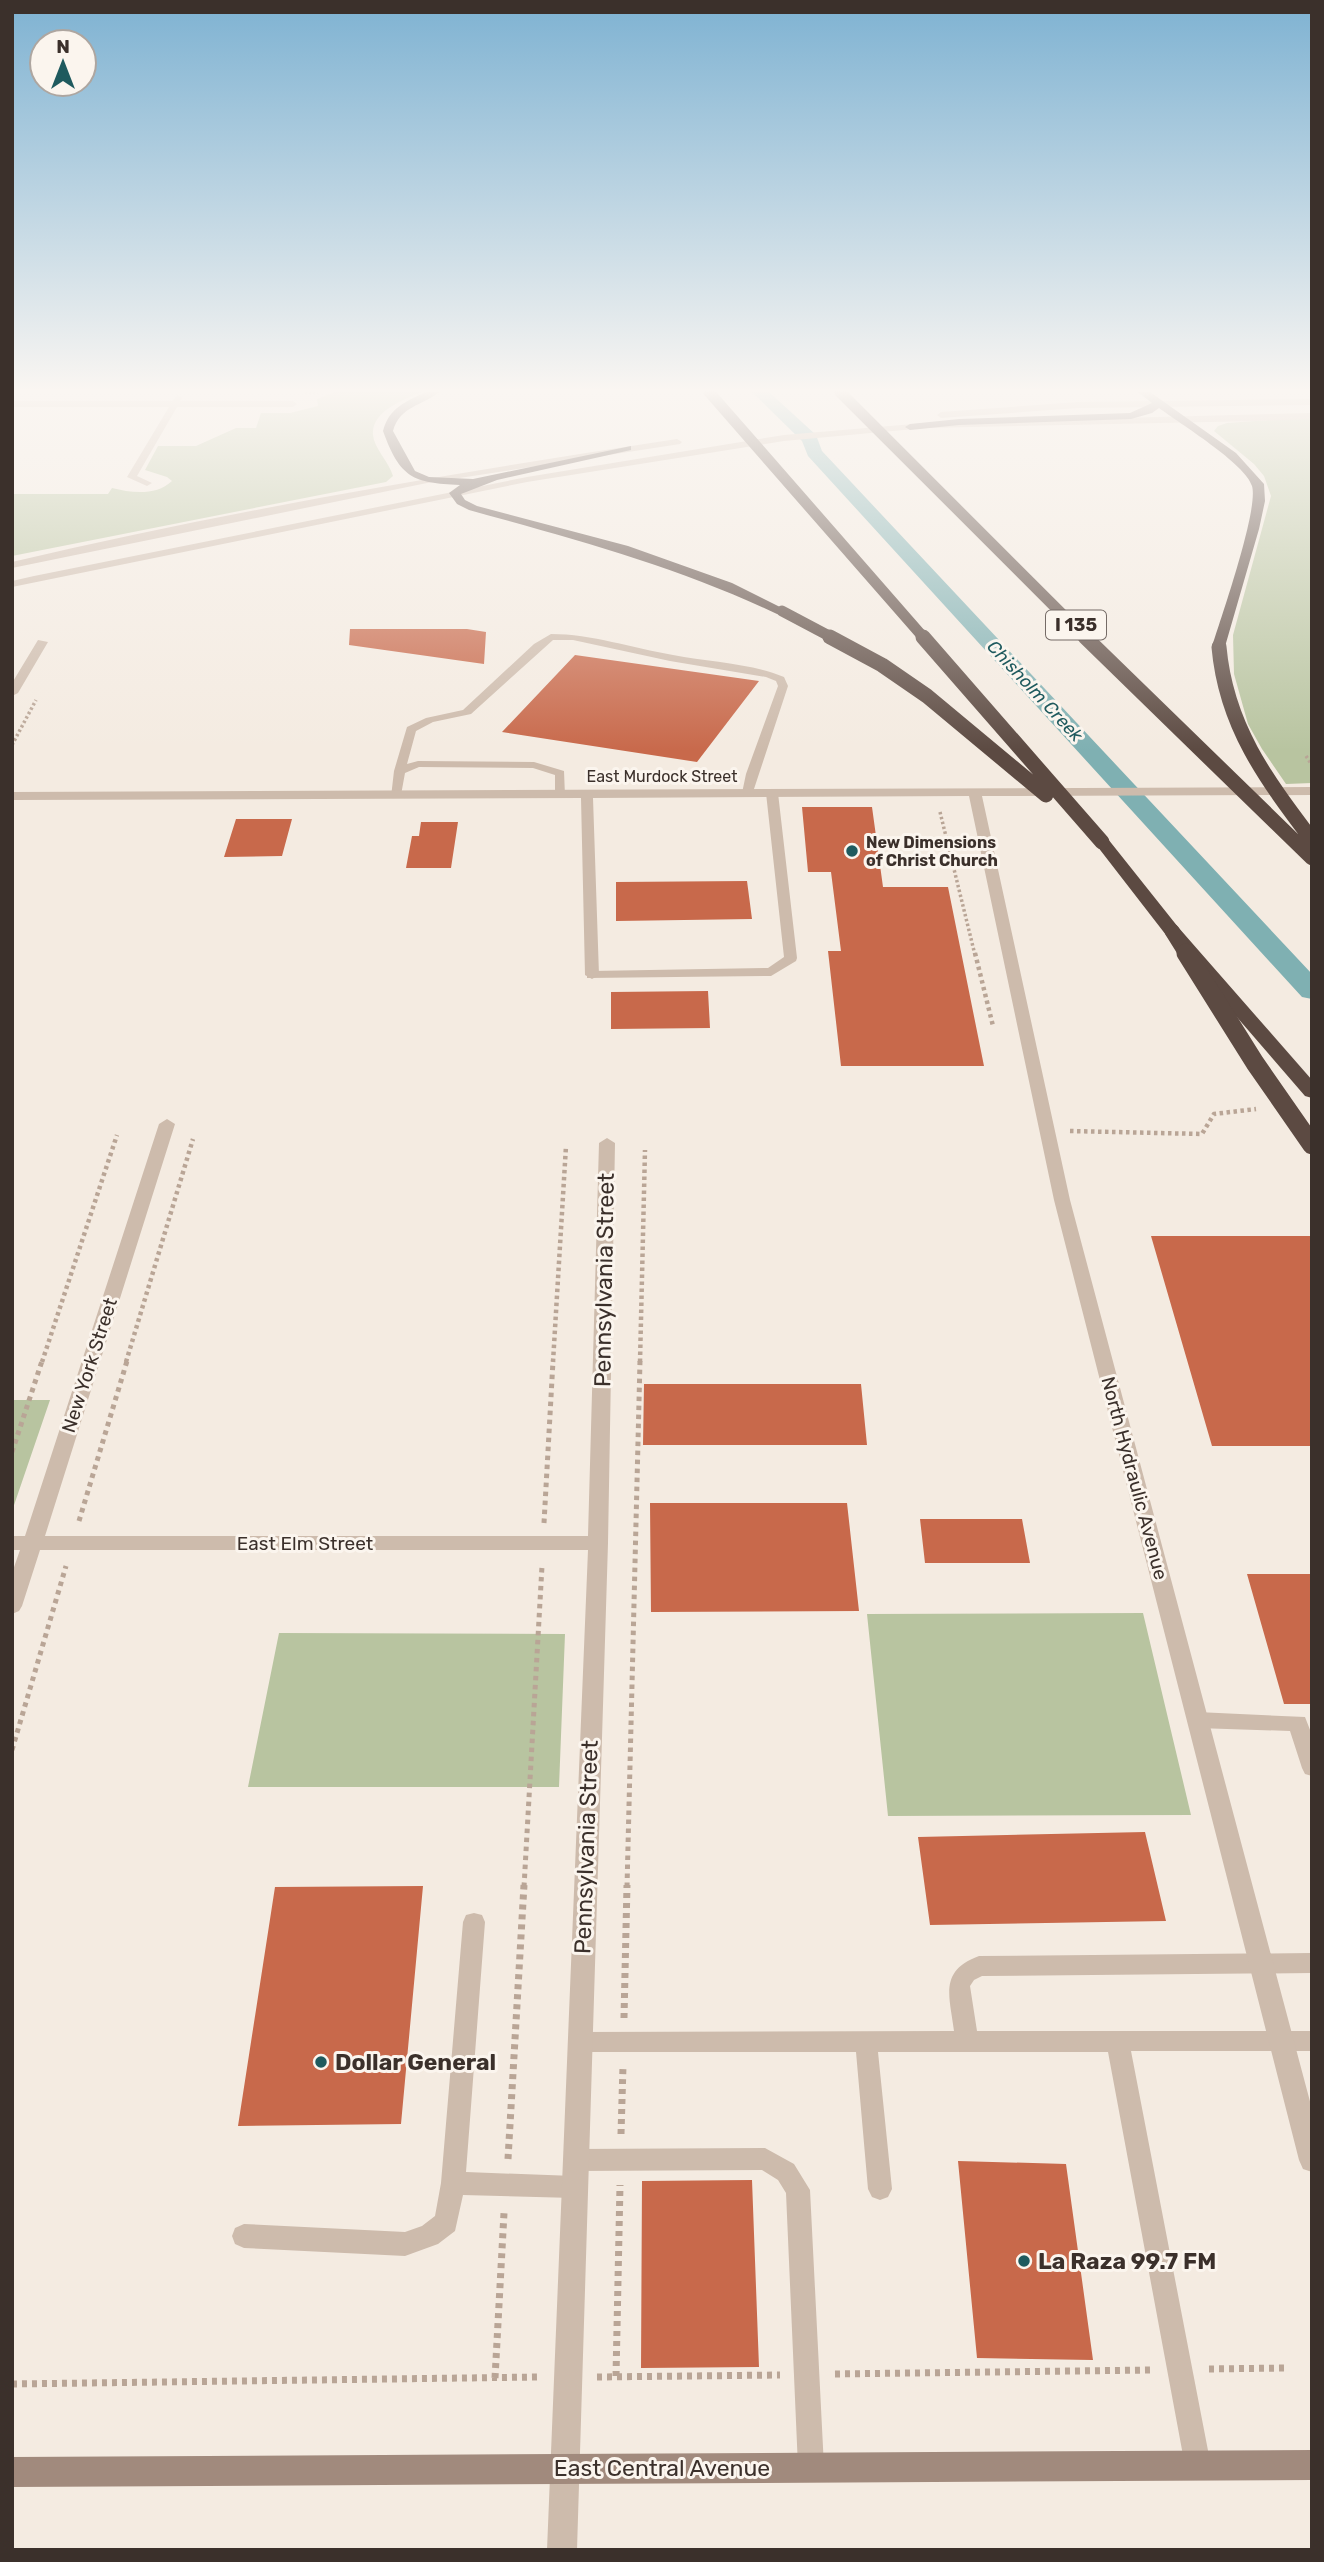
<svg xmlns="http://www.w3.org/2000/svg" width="1324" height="2562" viewBox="0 0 1324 2562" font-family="Rubik,sans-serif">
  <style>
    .green { fill: #b8c4a0 }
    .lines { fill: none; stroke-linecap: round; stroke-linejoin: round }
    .canal { fill: #7fb0b2; fill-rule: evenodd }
    .building { fill: #c8694b }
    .path-far4 { stroke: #b9a596; stroke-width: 2.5; stroke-dasharray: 2 2; stroke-linecap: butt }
    .path-far3 { stroke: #b9a596; stroke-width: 3.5; stroke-dasharray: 2.5 2.5; stroke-linecap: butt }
    .path-far2 { stroke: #b9a596; stroke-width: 4.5; stroke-dasharray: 3.5 3.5; stroke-linecap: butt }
    .path-far1 { stroke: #b9a596; stroke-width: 5; stroke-dasharray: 4.5 4.5; stroke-linecap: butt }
    .path { stroke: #b9a596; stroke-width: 7; stroke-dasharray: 5 5; stroke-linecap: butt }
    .service { fill: #cdbbac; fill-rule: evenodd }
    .minor { fill: #cdbbac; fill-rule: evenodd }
    .tertiary { fill: #cdbbac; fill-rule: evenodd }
    .secondary { fill: #a18a7d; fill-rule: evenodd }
    .motorway { fill: #5c4a42; fill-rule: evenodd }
    .motorway-bridge-far2 { stroke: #5c4a42; stroke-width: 11 }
    .motorway-bridge-far1 { stroke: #5c4a42; stroke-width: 15 }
    .motorway-bridge { stroke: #5c4a42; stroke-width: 19 }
    .poi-dot { fill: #1f5a5e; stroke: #fbf5ee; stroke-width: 2.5 }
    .labels { text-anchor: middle; stroke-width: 6; stroke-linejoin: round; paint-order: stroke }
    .far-street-label { font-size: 16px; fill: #3b302b; stroke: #fbf5ee }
    .far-poi-label { font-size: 16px; font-weight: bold; fill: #3b302b; stroke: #fbf5ee; text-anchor: start }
    .shield { fill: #fbf5ee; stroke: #756b66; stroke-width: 2 }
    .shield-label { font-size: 18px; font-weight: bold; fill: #3b302b }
    .far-water-label { font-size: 18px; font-style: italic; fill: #1f5a5e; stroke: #fbf5ee }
    .street-label { font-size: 19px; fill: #3b302b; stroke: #fbf5ee }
    .near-street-label { font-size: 23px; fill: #3b302b; stroke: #fbf5ee }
    .near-poi-label { font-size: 23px; font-weight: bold; fill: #3b302b; stroke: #fbf5ee; text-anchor: start }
  </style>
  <rect width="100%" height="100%" fill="#f4ebe1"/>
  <path class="green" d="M335 392H422C405 399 371 411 373 435 374 448 389 462 393 476L386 482 12 556V494H108L112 488C132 493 156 496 172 481L167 477 145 470 158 446H196L236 428H256L261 413H290L318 406 317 399Z
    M1312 417V783L1286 784 1262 749 1248 724 1234 674 1233 635 1271 496 1264 476 1254 464 1214 431 1218 426 1227 423Z
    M12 1400H50L12 1511Z
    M1143 1613 1191 1815 888 1816 867 1614Z
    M279 1633 565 1634 559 1787H248Z"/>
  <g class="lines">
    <path class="canal" d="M752 392H769L816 435 822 451 1312 974V999L1302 997 808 456 802 441Z"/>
  </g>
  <path class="building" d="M350 629H467L486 632 484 664 349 645Z
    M575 655 759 681 697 762 502 732Z
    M802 807H872L883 887H948L984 1066H841L828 951H841L831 872H808Z
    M236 819H292L282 856 224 857Z
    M421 822H458L451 868H406L412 836H419Z
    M747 881 752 919 616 921V882Z
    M708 991 710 1028 611 1029V992Z
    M1151 1236H1312V1446H1212Z
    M644 1384H861L867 1445H643Z
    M650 1503H847L859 1611 651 1612Z
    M920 1519H1022L1030 1563H925Z
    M1247 1574H1312V1704H1284Z
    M1145 1832 1166 1921 930 1925 918 1837Z
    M423 1886 401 2124 238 2126 275 1887Z
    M958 2161 1066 2164 1093 2360 977 2358Z
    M752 2180 759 2367 641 2368 642 2181Z"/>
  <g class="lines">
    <path class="path-far4" d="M305 393H318"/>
    <path class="path-far3" d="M12 745 36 700
      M1306 756 1312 765
      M940 812 975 955"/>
    <path class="path-far2" d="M975 953 993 1026
      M1070 1131 1202 1134 1214 1114 1256 1109
      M42 1362 117 1135
      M126 1362 193 1139
      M553 1362 566 1146
      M640 1362 645 1150"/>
    <path class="path-far1" d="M12 1452 42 1361
      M79 1521 127 1361
      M544 1523 553 1361
      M12 1750 66 1566
      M524 1887 542 1566
      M627 1887 640 1361"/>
    <path class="path" d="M624 2018 627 1885
      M621 2134 623 2066
      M508 2159 524 1885
      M1209 2369 1285 2368
      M835 2374 1151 2370
      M616 2376 620 2185
      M597 2377 780 2375
      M495 2378 504 2213
      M12 2384 539 2377"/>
    <path class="service" d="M551 634C592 634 632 648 673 655 709 662 750 663 784 677L788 686 752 795 742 793 746 774 778 686 776 681 766 677 670 661 573 640H553L471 714 433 722 416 731 407 764 418 761 534 762 564 771 565 796 555 794V775L533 768 419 767 405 773 401 795 391 797 394 771 407 727 426 718 463 710 534 644Z
      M772 790 778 793 797 958 796 961 771 976 587 978V972L592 971 768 968 784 957 766 793Z
      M1197 1712 1305 1717 1312 1735V1776L1305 1774 1302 1768 1290 1731 1197 1728 1190 1725 1187 1720 1190 1715Z
      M474 1913 482 1915 485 1922 466 2172 574 2176 582 2179 586 2187 582 2195 574 2198 463 2195 455 2231 438 2244 405 2256 244 2248 235 2244 232 2236 235 2228 244 2224 405 2232 422 2226 435 2216 441 2183 463 1922 466 1915Z
      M1312 1953V1973L982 1976 974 1980 970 1986 977 2031H1312V2051H1131L1211 2466 1207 2475 1198 2479 1189 2475 1185 2466 1108 2052H878L892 2189 888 2197 880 2200 872 2197 868 2189 856 2052H579L571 2049 568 2042 571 2035 579 2032 954 2031C950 1997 938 1971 979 1956Z
      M765 2148 794 2164 810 2190 824 2467 820 2476 811 2480 802 2476 798 2467 786 2193 778 2180 762 2170 575 2171 567 2168 563 2160 567 2152 575 2149Z"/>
    <path class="minor" d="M178 395 182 398 180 401H293L297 404 293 407H177L137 476 152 483 147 486 127 477 169 407H12V401H172Z
      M38 640 48 642 18 693 12 696V683Z
      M1312 787V795L982 796 1070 1200 1312 2109V2172L1303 2169 1299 2160 1054 1200 969 796 593 798 599 975 592 979 585 975 581 798 12 800V792Z
      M167 1119 175 1124 45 1536H588L599 1143 607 1138 615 1143 608 1543 577 2550H547L588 1550H40L22 1606 19 1611 12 1614V1573L20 1550H12V1536H25L159 1124Z"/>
    <path class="tertiary" d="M1312 399V405L1078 408 941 418 937 415 941 412 1078 402Z
      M1312 413V419L1257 421 925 428 784 441 527 482 12 587V581L34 576 527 477 784 435 925 423Z
      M677 439 682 442 680 444 427 483 12 568V562C232 510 454 473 677 439Z"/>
    <path class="secondary" d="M1312 2450V2480L12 2487V2457Z"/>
    <path class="motorway" d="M426 392H439C422 406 400 406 393 431L415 471 429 477 473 479 631 446V450L497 480 461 494 465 500 477 506 628 546 732 583 788 611 787 614H777C678 567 574 539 469 510L457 504 449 493 460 485C413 483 400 478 383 431 389 408 405 402 426 392Z
      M1138 392H1150L1236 453 1264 484 1265 501 1259 529 1224 650H1214L1212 647C1221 618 1259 509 1252 486 1246 464 1179 423 1159 408L1152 413 1131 419 959 425 910 430 905 427 910 424 959 419 1130 413 1152 403Z
      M1102 837 1108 839 1178 927 1312 1080V1098L1305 1096 1166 935 1094 842Z"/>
    <path class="motorway-bridge-far2" d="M709 392 924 638
      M840 392 1086 638
      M782 611 833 638"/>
    <path class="motorway-bridge-far1" d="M830 637 882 665 927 696 1046 795
      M923 637 1102 842
      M1085 637 1312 858
      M1219 647C1226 726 1266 779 1312 840
      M1172 931 1187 955"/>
    <path class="motorway-bridge" d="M1186 953 1255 1063 1312 1145"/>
  </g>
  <linearGradient id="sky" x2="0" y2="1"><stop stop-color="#7eb2d2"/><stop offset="0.52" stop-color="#faf6f2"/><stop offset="1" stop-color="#faf6f2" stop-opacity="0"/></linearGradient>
  <rect width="1324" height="751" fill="url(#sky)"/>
  <g class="poi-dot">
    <circle cx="852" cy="851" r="7"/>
    <circle cx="321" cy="2062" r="7"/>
    <circle cx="1024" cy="2261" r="7"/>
  </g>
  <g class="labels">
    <g class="far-street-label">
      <text x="662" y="782">East Murdock Street</text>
    </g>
    <g class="far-poi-label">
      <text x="866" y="848">New Dimensions<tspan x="866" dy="18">of Christ Church</tspan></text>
    </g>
    <rect class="shield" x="1046" y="610.5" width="60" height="29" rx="5"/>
    <g class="shield-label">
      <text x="1076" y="631">I 135</text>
    </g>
    <g class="far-water-label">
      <text transform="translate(1035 691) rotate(47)" y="6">Chisholm Creek</text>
    </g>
    <g class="street-label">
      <text transform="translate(89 1365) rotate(-72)" y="7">New York Street</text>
      <text transform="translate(1135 1478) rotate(75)" y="7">North Hydraulic Avenue</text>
      <text x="305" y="1550">East Elm Street</text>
    </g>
    <g class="near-street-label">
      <text transform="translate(604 1280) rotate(-89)" y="8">Pennsylvania Street</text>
      <text transform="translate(586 1847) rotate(-88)" y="8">Pennsylvania Street</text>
      <text x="662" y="2476">East Central Avenue</text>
    </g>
    <g class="near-poi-label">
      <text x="335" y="2070">Dollar General</text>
      <text x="1038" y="2269">La Raza 99.7 FM</text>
    </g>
  </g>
  <rect width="1324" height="2562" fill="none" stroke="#3b302b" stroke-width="28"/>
  <g transform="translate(63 63)"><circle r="33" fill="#fbf5ee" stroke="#aea6a0" stroke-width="2"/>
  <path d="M0-5L12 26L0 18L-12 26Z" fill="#1f5a5e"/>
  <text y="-10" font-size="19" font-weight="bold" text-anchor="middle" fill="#3b302b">N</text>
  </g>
</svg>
